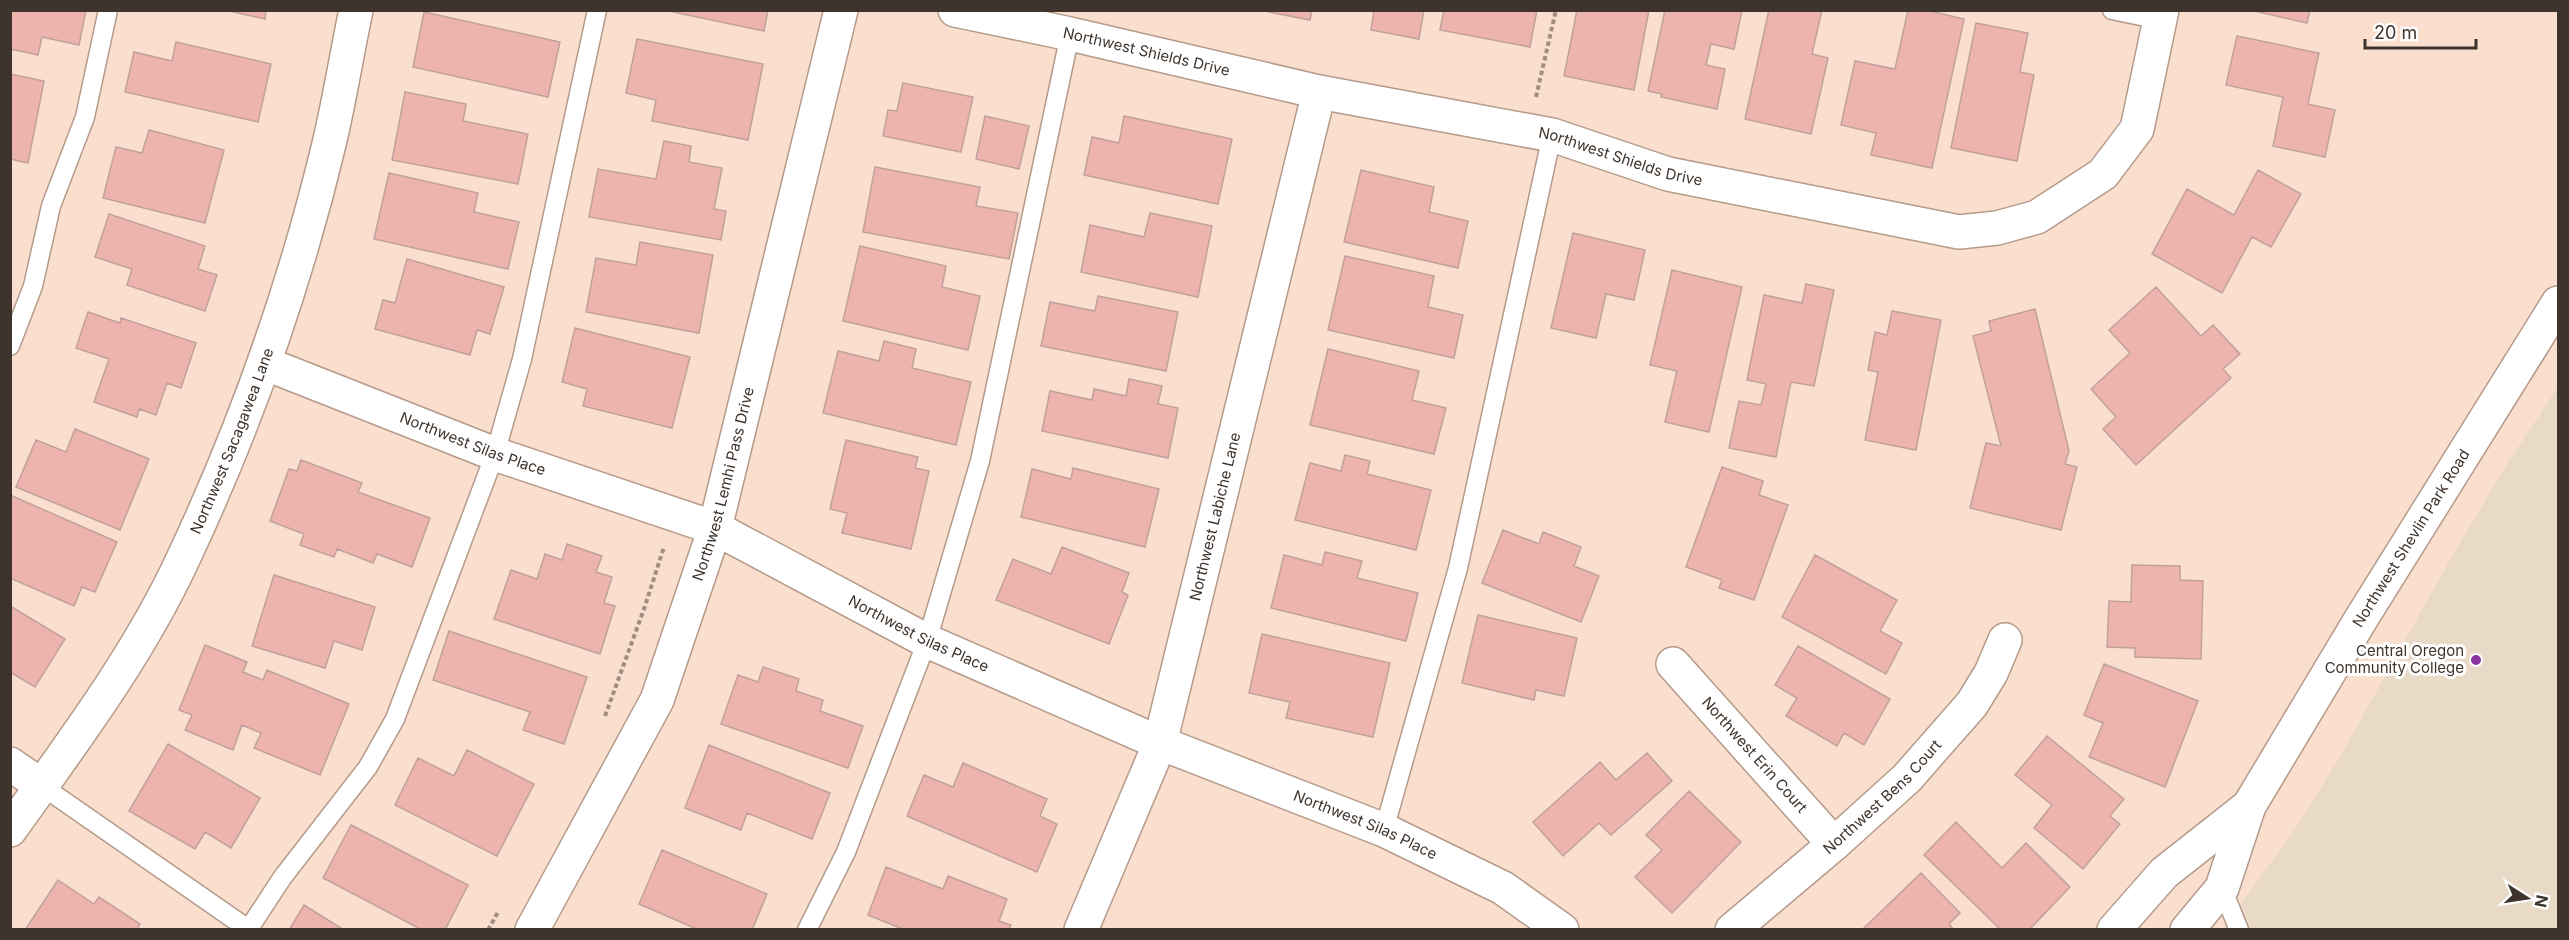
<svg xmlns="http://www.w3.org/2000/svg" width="2569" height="940" viewBox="0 0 2569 940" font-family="Inter,sans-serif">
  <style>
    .education { fill: #e9d9c7 }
    .building { fill: #ecb4ad; stroke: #c1a09d; stroke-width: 1.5 }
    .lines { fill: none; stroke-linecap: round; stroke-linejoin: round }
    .lane-casing { stroke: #b49a8a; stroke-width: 21 }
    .street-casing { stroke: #b49a8a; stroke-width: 36 }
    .secondary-casing { stroke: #b49a8a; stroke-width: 36 }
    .path { stroke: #a18d81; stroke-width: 4; stroke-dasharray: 4.5 3; stroke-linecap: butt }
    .lane { stroke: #fff; stroke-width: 18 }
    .street { stroke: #fff; stroke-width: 33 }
    .secondary { stroke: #fff; stroke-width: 33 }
    .poi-dot { fill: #8c35a2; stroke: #fff; stroke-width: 2 }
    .labels { text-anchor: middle; stroke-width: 6; stroke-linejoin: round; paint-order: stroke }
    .street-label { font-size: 15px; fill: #3f342d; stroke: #fff }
    .poi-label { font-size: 15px; fill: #3f342d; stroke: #fff; text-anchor: end }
  </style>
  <rect width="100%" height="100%" fill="#fbdfce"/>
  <path class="education" d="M2558 387V929L2222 930 2295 829 2337 762 2451 558 2505 467Z"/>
  <path class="building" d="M10 10H86L79 45 42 37 38 55 10 49Z
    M225 10H266L265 19Z
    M674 10H768L764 31 673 12Z
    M1259 10H1312L1310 20Z
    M1374 10H1424L1419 39 1371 30Z
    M1444 10H1537L1530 47 1440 30Z
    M1577 10H1649L1634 90 1564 76Z
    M1665 10H1742L1734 49 1711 44 1706 65 1725 69 1717 109 1661 97 1662 94 1648 91Z
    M1769 10H1822L1812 54 1828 58 1811 134 1745 119Z
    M1908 10H1926L1964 19 1932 168 1871 155 1876 133 1841 125 1855 61 1895 69Z
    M2250 10H2310L2307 23Z
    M424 12 560 42 548 97 413 67Z
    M1976 23 2028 33 2020 72 2034 75 2017 161 1951 148Z
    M2237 36 2319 53 2308 104 2335 110 2325 157 2273 146 2283 97 2226 85Z
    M637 39 763 64 748 140 652 121 656 100 626 93Z
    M176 42 271 64 258 122 125 92 134 52 172 61Z
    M10 74 44 81 28 163 10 159Z
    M903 83 973 97 961 152 883 136 888 110 897 111Z
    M405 92 466 104 463 121 528 134 518 184 392 160Z
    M985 116 1029 126 1019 169 976 159Z
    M1124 116 1232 139 1218 204 1084 175 1092 137 1119 143Z
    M149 130 224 150 205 223 103 198 116 147 142 153Z
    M664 141 691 146 689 162 722 168 714 209 726 211 721 240 589 217 598 169 656 179Z
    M875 167 980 187 976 206 1018 213 1009 259 863 232Z
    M1361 170 1434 187 1429 212 1468 221 1458 268 1344 242Z
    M2258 170 2301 194 2271 247 2252 237 2222 293 2152 254 2187 189 2234 215Z
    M389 173 478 193 474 212 519 222 508 269 374 239Z
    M1150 213 1212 226 1198 297 1081 272 1090 225 1144 237Z
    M109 214 205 246 198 269 217 275 205 311 127 285 132 269 95 257Z
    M1573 233 1645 250 1634 300 1606 294 1596 338 1551 328Z
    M640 242 713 255 699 333 586 312 596 258 636 265Z
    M860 246 946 266 942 287 980 296 968 350 843 321Z
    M1345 256 1434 276 1428 307 1463 315 1454 358 1328 330Z
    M407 259 504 287 490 334 477 330 470 355 375 329 383 300 395 303Z
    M1672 270 1742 287 1709 432 1665 422 1677 371 1650 365Z
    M1806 284 1834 290 1814 386 1791 382 1776 457 1729 448 1739 401 1761 405 1766 384 1747 380 1764 295 1802 303Z
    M2156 287 2201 336 2213 325 2240 354 2223 369 2231 378 2136 465 2103 429 2116 417 2091 389 2130 353 2109 330Z
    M1098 296 1178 312 1166 371 1041 346 1050 302 1095 311Z
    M2035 309 2069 451 2065 464 2077 467 2061 530 1970 508 1986 443 2001 446 1973 336 1991 331 1989 321Z
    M1892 311 1941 320 1916 450 1865 440 1878 372 1868 370 1875 332 1887 335Z
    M88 312 120 323 121 318 196 343 181 388 167 383 156 415 139 409 137 417 94 402 109 359 76 348Z
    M575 328 690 357 672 428 583 406 587 389 562 382Z
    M884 341 916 349 912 368 971 382 956 445 823 413 838 351 879 361Z
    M1328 349 1419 371 1412 400 1446 408 1434 454 1310 425Z
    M1129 379 1162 386 1158 404 1178 408 1168 458 1042 431 1050 391 1092 400 1094 389 1126 396Z
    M75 429 149 459 120 530 16 487 36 440 66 452Z
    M846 440 918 457 915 468 929 471 911 549 842 533 847 513 830 509Z
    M1345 455 1370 461 1367 474 1431 490 1416 550 1295 520 1310 463 1341 471Z
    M301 460 362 483 358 492 430 518 412 567 377 554 373 563 337 549 334 557 300 545 304 534 270 521 289 469 297 471Z
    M1722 467 1763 481 1759 495 1788 505 1754 600 1719 588 1722 580 1686 567Z
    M1073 468 1159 489 1145 547 1021 517 1032 469 1071 479Z
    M10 495 117 542 95 592 82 587 74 606 10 578Z
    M1503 530 1539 544 1543 532 1581 547 1574 566 1599 576 1581 622 1482 583Z
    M567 544 602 556 596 572 612 577 604 603 615 606 600 654 494 619 511 570 537 579 545 554 562 560Z
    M1062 547 1129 573 1122 592 1128 595 1109 644 996 600 1013 559 1051 574Z
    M1325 552 1362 561 1357 578 1418 593 1406 641 1271 608 1284 555 1322 565Z
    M1815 555 1897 600 1880 631 1902 643 1886 674 1782 617Z
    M2132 565 2180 566V580L2203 581 2201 659 2135 657V648L2107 647 2109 601 2131 602Z
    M274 575 375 607 362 650 334 641 325 668 252 646Z
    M10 606 65 639 35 687 10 672Z
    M1478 615 1577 638 1564 696 1536 690 1534 700 1462 683Z
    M449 631 587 677 564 744 523 730 530 712 433 680Z
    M1262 634 1390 663 1373 737 1286 718 1290 702 1249 693Z
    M205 645 247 662 243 672 263 680 267 670 349 704 320 775 254 748 261 733 242 725 233 750 185 730 192 715 179 710Z
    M1798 646 1890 699 1864 745 1844 733 1837 746 1786 716 1797 698 1775 685Z
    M2104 664 2198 701 2165 787 2089 757 2103 723 2084 715Z
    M763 667 799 679 796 691 823 700 820 711 863 726 848 768 721 724 738 675 758 682Z
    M2047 736 2124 799 2110 816 2120 824 2083 869 2034 828 2052 805 2015 775Z
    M168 744 260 798 231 848 205 832 195 849 129 811Z
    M709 745 830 793 812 839 747 813 741 830 685 808Z
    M467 750 534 784 497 856 395 805 418 758 454 776Z
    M1647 753 1672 781 1611 835 1599 823 1563 856 1533 822 1600 762 1616 780Z
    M963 763 1047 799 1040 816 1057 824 1037 872 907 816 924 775 953 787Z
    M1689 791 1741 842 1672 913 1635 877 1662 850 1646 835Z
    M1956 822 2002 868 2026 843 2070 887 2029 930H2001L1924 855Z
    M351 825 468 885 445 930H422L323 878Z
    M662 850 767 894 752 930H699L639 904Z
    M886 867 943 889 948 876 1007 899 999 921 1011 925 1009 930H905L868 915Z
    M1921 873 1960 913 1949 924 1954 930H1865L1864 928Z
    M58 880 94 904 99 897 140 924 137 930H25Z
    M304 905 344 930H289Z"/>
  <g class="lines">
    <defs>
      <path id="lane" d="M2112 10 2160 20
        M10 346 33 286 51 206 85 117 108 10
        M42 786 248 929
        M1384 830 1458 568 1552 135
        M2222 888 2239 930
        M248 930 282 878 368 767 395 719 495 454 522 359 597 10
        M807 930 846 852 927 641 980 461 1070 34"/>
      <g id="street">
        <path id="s1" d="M955 10 1070 34 1319 92 1552 135 1668 174 1959 232 1997 228 2037 217 2103 174 2137 129 2162 10"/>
        <path id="s2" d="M264 363 495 454 715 528 927 641 1160 743 1384 830 1503 888 1562 930"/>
        <path id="s3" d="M1673 664 1834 844"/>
        <path d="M10 764 42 786"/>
        <path id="s4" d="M10 830C72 743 138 656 183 559 246 425 296 283 330 140 340 97 347 53 356 10"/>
        <path id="s5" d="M532 930 657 700 715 528 841 10"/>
        <path id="s6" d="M1081 930 1160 743 1319 92"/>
        <path id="s7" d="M1732 930 1834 844 1907 778 1972 704 1991 673 2005 640"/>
      </g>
      <g id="secondary">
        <path d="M2114 930 2164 873 2249 806"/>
        <path id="s8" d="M2187 930 2222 888 2249 806 2361 619 2558 303"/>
      </g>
    </defs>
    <use href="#lane" class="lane-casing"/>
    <use href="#street" class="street-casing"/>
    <use href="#secondary" class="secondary-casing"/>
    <path class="path" d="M1536 97 1556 10
      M605 716 644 609 664 547
      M488 930 498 912"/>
    <use href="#lane" class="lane"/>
    <use href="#street" class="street"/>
    <use href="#secondary" class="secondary"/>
  </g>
  <circle class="poi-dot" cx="2476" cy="660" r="6"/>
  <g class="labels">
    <g class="street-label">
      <text dy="5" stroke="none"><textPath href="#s1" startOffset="196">Northwest Shields Drive</textPath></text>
      <text dy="5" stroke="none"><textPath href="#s1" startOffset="682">Northwest Shields Drive</textPath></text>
      <text dy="5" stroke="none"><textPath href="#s4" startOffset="450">Northwest Sacagawea Lane</textPath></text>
      <text dy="5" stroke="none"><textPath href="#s2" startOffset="224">Northwest Silas Place</textPath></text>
      <text dy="5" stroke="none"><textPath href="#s5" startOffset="488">Northwest Lemhi Pass Drive</textPath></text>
      <text dy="5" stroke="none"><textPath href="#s6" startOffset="436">Northwest Labiche Lane</textPath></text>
      <text dy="5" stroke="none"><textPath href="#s8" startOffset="454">Northwest Shevlin Park Road</textPath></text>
      <text dy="5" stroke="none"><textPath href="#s2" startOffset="710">Northwest Silas Place</textPath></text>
      <text dy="5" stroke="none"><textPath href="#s3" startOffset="122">Northwest Erin Court</textPath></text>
      <text dy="5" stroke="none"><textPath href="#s7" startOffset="201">Northwest Bens Court</textPath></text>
      <text dy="5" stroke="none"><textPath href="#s2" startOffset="1196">Northwest Silas Place</textPath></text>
    </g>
    <g class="poi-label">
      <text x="2464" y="656">Central Oregon<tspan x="2464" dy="17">Community College</tspan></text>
    </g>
  </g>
  <rect width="2569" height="940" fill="none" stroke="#3f342d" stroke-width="24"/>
  <g transform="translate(2527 898) rotate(102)" stroke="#ffffff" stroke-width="4.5" paint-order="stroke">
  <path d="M0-4.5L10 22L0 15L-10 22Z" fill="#3f342d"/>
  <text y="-9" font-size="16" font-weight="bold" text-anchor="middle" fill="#3f342d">N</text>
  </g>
  <path d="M2365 39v9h111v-9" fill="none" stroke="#3f342d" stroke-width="3"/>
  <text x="2374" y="39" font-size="18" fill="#3f342d" stroke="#ffffff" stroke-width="4.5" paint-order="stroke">20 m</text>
</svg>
